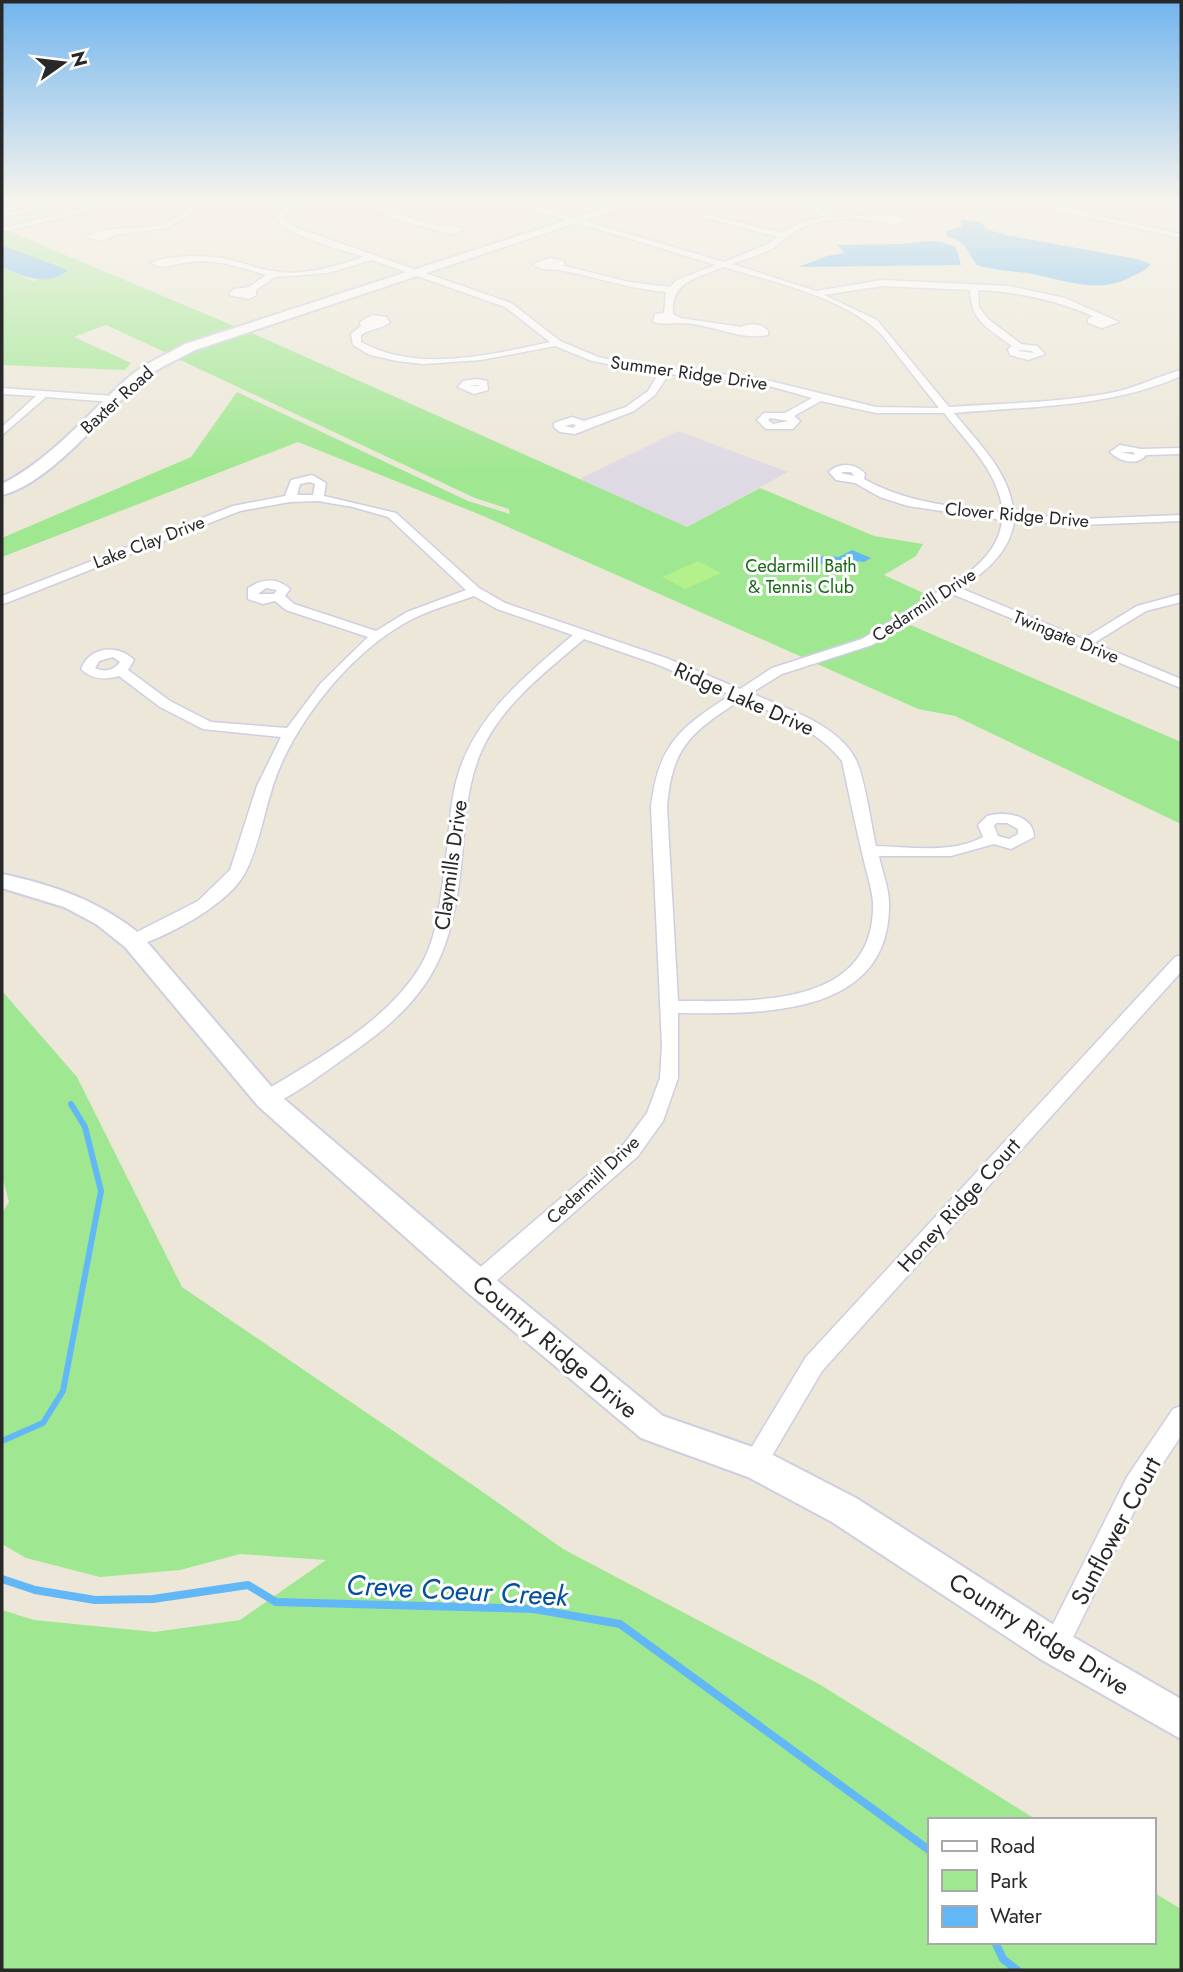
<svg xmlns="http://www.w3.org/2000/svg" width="1183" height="1972" viewBox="0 0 1183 1972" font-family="Jost,sans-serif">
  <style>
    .industrial { fill: #dedae4 }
    .green { fill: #9fe790 }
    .pitch { fill: #b4f08b }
    .water { fill: #62b7f7 }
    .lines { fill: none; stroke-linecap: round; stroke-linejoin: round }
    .stream-far1 { stroke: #62b7f7; stroke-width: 6 }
    .stream { stroke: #62b7f7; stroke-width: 8 }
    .street-casing { stroke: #cecee3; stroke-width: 3 }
    .secondary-casing { stroke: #cecee3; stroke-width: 4 }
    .street { fill: #fff; fill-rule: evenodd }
    .secondary { fill: #fff; fill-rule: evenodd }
    .labels { text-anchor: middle; stroke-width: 6; stroke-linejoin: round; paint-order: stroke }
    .far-street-label { font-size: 18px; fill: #282828; stroke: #fff }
    .far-park-label { font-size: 18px; fill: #176914; stroke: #fff }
    .street-label { font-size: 21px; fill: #282828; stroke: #fff }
    .near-street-label { font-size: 24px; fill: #282828; stroke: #fff }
    .near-water-label { font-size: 28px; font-style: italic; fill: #0350a1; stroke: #fff }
  </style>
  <rect width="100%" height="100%" fill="#ece7d8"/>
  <path class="industrial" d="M678 431 788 472 687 527 578 480Z"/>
  <path class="green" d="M2 232H11L234 326 167 353 106 325 74 337 131 363 125 370 2 365V267L32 281 64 274 60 267 2 245Z
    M245 330 687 527 760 488 874 536 923 544 916 556 884 575 930 596 866 636 802 657 481 515 298 442 2 557V538L191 457 237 392 468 501 510 514 509 509 475 498 176 358Z
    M908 624 1181 742V824L955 716 918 709 815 663 866 648Z
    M2 991 77 1077 182 1287 480 1490 563 1549 819 1684 1037 1820H929V1942H1153V1892L1181 1909V1970H2V1610L34 1620 155 1632 240 1620 326 1560 240 1554 180 1570 100 1577 26 1558 2 1544V1213L9 1202 2 1176Z"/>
  <path class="pitch" d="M698 561 721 573 685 589 662 577Z"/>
  <path class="water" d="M961 220 980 222 987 229 1005 235 1137 259 1151 264C1146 270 1140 273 1133 276 1101 294 1071 282 1037 275 1017 271 996 271 977 265 966 249 967 243 947 236V231L961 227Z
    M928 241 941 242 956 247 961 265 798 267 827 256 845 253 837 245 901 244Z
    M2 245 60 267 68 271C44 287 25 277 2 267Z
    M852 550 871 558 864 562 858 561 840 572 817 562 822 556 839 557Z"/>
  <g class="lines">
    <path class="stream-far1" d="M2 1441 43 1423 63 1391 101 1191 85 1127 71 1104"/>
    <path class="stream" d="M2 1579 35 1590 95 1600 153 1599 248 1585 276 1602 534 1609 620 1624 929 1850
      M995 1942 1003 1959 1017 1970"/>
    <defs>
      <path id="street" d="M2 199H12L2 203Z
        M61 199H75L2 218V214Z
        M125 199H139L2 232V228Z
        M201 199H210L169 227 115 235 102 241 86 237C105 224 136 231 158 226 175 222 187 209 201 199Z
        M308 199H320L291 210 283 217 284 220 297 228 511 303 560 341 598 357 637 365 758 378 876 407 939 408 881 334C844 297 773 282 724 267 699 278 670 280 673 314L680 318 741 327C750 323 762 323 768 331V335C739 341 710 323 680 323 670 323 664 325 653 322L655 314 664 313 666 292C631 289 599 278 564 271 553 268 542 272 533 264L550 258 564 261V266L629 282 670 287 677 280 716 265 498 199H510L724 262 768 244 778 237 702 217V213L782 233 802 222 826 218 798 199H807L834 217 893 215 907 220 892 225C865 216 821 216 795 231 787 236 781 243 773 248 761 255 745 259 732 264L816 291 882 280 1009 286 1065 298 1119 322 1102 328 1088 323V319L1093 316C1055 300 1019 292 978 290L979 307 988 319 1021 344 1037 346 1045 354 1028 360 1010 355 1008 349 1012 346C988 328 971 322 970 290L882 286 824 295 877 320 949 407C1001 403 1053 403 1105 394 1132 390 1155 377 1181 370V376C1109 408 1031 406 954 413 979 444 1010 472 1014 514L1081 519 1181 515V521L1081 525 1014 521C1010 552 985 573 960 588L1083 639 1137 606 1181 594V602L1146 611 1094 643 1181 679V688L952 594 872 645 782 674 751 693C786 709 838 724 856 760 865 779 871 824 876 846 910 847 952 854 983 837L978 825 987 816C1004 811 1033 814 1034 837L1011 849 994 844 951 856H879C882 871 889 888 889 903 891 1018 760 1014 678 1013V1078L663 1121 638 1156 486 1290 478 1292 470 1290 467 1283 470 1276 624 1144 647 1113 660 1078 662 1045 651 807C658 745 680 727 731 695L656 664 584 639C546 672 501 705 481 752 468 782 466 814 463 846 454 947 438 993 353 1052 330 1068 291 1099 267 1106L260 1104 258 1099 260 1094C317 1058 386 1024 421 965 438 936 440 899 445 867 449 839 449 810 456 782 472 718 525 676 573 635L497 609 474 596C451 604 426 611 405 623 354 652 308 707 283 760 266 795 263 837 246 871 230 904 167 937 133 947L127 945 125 941 127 937 198 901 230 870 257 786 281 737 203 729 160 707 119 676C105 680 92 680 81 669 90 646 118 644 134 660L128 670 170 701 211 722 287 728 321 683 368 637 286 610 275 601 263 604 248 599V588C262 579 276 577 290 589L285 596 294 604 376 631 407 612 466 590 388 517 353 507 318 501 290 502 240 511 6 603 2 604V596L233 506 285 496 291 480 312 475 326 483 324 496 396 513 479 588 505 603 666 658 740 689 772 668 862 639 971 571C987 557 1000 542 1002 520L908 506 880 497 855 483 836 480 829 472C839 462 856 463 865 474L864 479C909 504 953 506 1003 513 999 472 968 444 944 413H876L821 401 794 416 800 421 793 429H766L757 420 764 413H785L812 398 758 383 669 374 655 395 634 411 575 434 560 432 554 427V423L572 417 584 421 626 407 648 391 659 373 592 361 555 346 481 360 423 364 397 361 370 355 353 345 351 334 361 326 360 322 372 315 386 317 390 322C381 330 370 328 361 335V342C416 373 491 355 550 342L505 307 372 260 328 273 275 277 256 290V295L249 299 229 295 234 289 249 287 266 275C240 267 211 257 183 263 170 265 163 270 151 263 165 255 209 255 226 259 242 262 257 269 273 271 304 277 335 266 364 257 346 251 279 234 275 216L285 206ZM1020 350 1031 351 1034 353 1018 351ZM770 418 789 421 773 424 768 420ZM572 424 576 425 573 428 565 426ZM843 472H851L854 476 841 473ZM310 482 315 484 313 495H297L300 484ZM266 588 277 590 274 594H258ZM113 657 120 662C114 670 105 673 95 668L99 661ZM742 699C778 716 817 729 842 761 849 794 856 828 864 861 867 874 872 889 873 902 876 1009 752 1001 678 1001L667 807C672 745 692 732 742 699ZM996 823H1007L1018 829V834L1009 839 998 836 994 826Z
        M366 199H375L393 213 442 227 448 225 464 229 451 234 387 217Z
        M964 199 1060 207 1181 234V238L1060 211Z
        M477 379 487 381 488 390 474 394 458 387 463 381ZM477 385 480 386H469Z
        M2 388 113 396 118 399 113 402 46 397 2 435V427L36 396 2 394Z
        M1120 445 1141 449 1181 448V454L1146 455C1138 466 1119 462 1110 452ZM1121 452H1133L1135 455Z
        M1181 955V972L822 1371 763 1471 755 1474 747 1471 743 1463 747 1455 806 1357 1175 957Z
        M1181 1406V1436L1143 1493 1064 1656 1055 1660 1046 1656 1042 1647 1046 1638 1127 1477 1173 1409Z"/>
      <path id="secondary" d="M632 199H648L195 350C177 360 154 369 139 383 103 415 49 484 2 495V484C53 458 87 414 129 377 145 363 167 354 185 344Z
        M2 874C54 885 100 901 141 935L276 1092 489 1274 663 1416 767 1452 856 1498 1068 1634 1181 1699V1739L1042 1660 832 1522 748 1477 641 1438 467 1292 258 1106 125 947 96 924 64 907 2 888Z"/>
    </defs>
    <use href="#street" class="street-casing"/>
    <use href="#secondary" class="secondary-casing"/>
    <use href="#street" class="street"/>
    <use href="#secondary" class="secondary"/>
  </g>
  <linearGradient id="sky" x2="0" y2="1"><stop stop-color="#72b5ee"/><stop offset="0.42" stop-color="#f6f4ed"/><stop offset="1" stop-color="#f6f4ed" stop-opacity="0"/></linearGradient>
  <rect width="1183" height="475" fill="url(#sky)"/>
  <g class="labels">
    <g class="far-street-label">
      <text transform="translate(689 373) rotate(8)" y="6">Summer Ridge Drive</text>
      <text transform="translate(117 400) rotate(-42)" y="6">Baxter Road</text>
      <text transform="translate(1017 515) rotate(5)" y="6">Clover Ridge Drive</text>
      <text transform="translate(149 542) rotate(-21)" y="6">Lake Clay Drive</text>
      <text transform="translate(924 605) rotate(-33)" y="6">Cedarmill Drive</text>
      <text transform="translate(1066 637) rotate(22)" y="6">Twingate Drive</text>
      <text transform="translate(593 1180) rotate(-43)" y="6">Cedarmill Drive</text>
    </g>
    <g class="far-park-label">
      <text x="801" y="572">Cedarmill Bath<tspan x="801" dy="21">&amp; Tennis Club</tspan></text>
    </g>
    <g class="street-label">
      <text transform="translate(744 699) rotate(24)" y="7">Ridge Lake Drive</text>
      <text transform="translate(451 865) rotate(-82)" y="7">Claymills Drive</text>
      <text transform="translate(959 1205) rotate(-48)" y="7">Honey Ridge Court</text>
    </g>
    <g class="near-street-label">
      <text transform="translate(555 1347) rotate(40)" y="8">Country Ridge Drive</text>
      <text transform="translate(1116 1531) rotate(-62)" y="8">Sunflower Court</text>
      <text transform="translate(1039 1634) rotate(32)" y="8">Country Ridge Drive</text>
    </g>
    <g class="near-water-label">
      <text transform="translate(457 1590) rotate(3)" y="10">Creve Coeur Creek</text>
    </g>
  </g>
  <rect width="1183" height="1972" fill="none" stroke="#282828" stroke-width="7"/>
  <rect x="928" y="1818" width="228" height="126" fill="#ffffff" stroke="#a9a9a9" stroke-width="2"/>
  <rect x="942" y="1841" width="35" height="10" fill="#ffffff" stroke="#a9a9a9" stroke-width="2"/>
  <text x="990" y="1853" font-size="21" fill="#282828">Road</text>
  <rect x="942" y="1870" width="35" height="21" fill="#9fe790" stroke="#a9a9a9" stroke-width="2"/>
  <text x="990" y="1888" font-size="21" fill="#282828">Park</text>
  <rect x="942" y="1906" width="35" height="21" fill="#62b7f7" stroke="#a9a9a9" stroke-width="2"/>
  <text x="990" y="1923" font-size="21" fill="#282828">Water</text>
  <g transform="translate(63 63) rotate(76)" stroke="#ffffff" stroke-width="5" paint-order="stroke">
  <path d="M0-5L12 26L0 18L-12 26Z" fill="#282828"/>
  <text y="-10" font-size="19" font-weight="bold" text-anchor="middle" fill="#282828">N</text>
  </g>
</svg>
